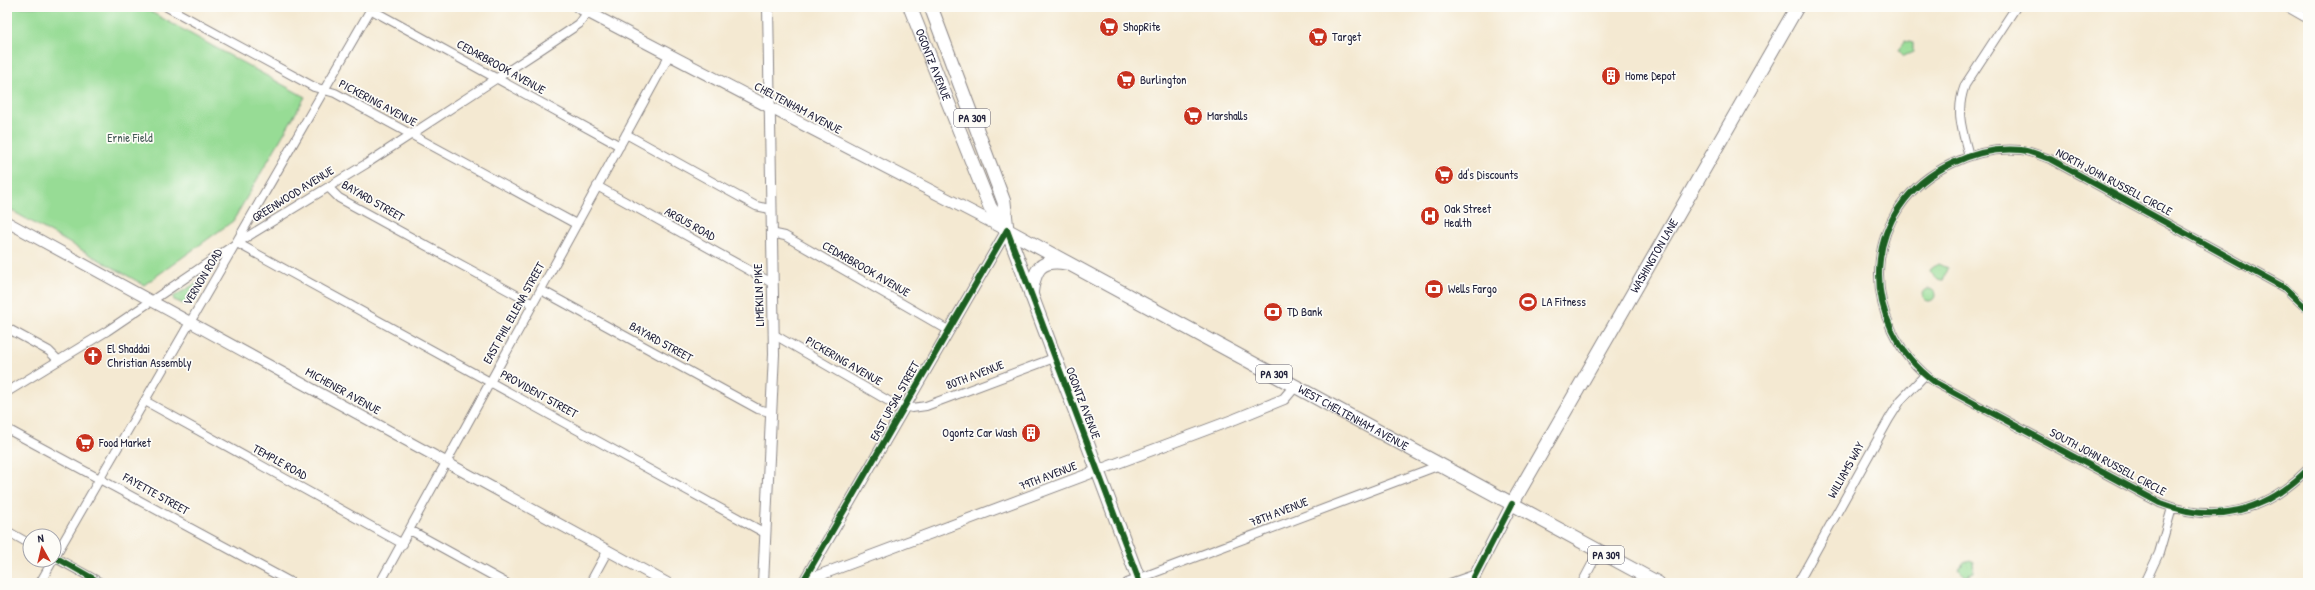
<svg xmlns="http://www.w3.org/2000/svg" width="2315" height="590" viewBox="0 0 2315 590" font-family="'Patrick Hand',sans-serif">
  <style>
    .green { fill: #97dc95; stroke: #5c7f68 }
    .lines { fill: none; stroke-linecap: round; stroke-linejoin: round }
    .minor-casing { stroke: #8b8686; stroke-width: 10 }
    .tertiary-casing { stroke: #8b8686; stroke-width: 12 }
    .secondary-casing { stroke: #8b8686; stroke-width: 13 }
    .primary-casing { stroke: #8b8686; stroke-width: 15 }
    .trunk-casing { stroke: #8b8686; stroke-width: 15 }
    .minor { stroke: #fff; stroke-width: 8 }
    .tertiary { stroke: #fff; stroke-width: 10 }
    .secondary { stroke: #fff; stroke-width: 11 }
    .primary { stroke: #fff; stroke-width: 13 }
    .trunk { stroke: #fff; stroke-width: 13 }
    .cycleway-casing { stroke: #fdfcf7; stroke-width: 8 }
    .cycleway { stroke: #1b5e20; stroke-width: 6 }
    .labels { text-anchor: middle; stroke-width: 3.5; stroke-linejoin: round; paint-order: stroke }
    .shield { fill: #fdfcf7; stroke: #646373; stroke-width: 1 }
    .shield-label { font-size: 11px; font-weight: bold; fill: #22223b }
    .poi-label { font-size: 12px; fill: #22223b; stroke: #fdfcf7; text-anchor: start }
    .street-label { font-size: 12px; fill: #22223b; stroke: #fdfcf7 }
    .park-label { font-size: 12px; fill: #455a56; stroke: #fdfcf7 }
  </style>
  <rect width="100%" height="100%" fill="#fdfcf7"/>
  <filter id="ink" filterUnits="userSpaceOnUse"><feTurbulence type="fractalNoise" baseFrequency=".025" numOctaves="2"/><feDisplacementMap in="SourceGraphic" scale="8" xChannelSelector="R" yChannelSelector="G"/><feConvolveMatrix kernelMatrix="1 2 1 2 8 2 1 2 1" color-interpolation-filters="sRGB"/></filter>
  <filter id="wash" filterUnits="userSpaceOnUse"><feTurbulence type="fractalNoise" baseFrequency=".012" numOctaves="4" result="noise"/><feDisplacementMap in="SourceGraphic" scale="16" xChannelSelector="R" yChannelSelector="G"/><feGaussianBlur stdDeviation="0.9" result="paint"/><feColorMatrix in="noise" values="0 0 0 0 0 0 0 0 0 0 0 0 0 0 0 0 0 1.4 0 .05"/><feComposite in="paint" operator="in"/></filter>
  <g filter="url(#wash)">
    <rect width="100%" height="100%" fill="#f4e9d2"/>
    <path class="green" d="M7 7H142L305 97 233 221 144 285 7 208Z
      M1905 41 1913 43V52L1904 56 1898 50Z
      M1938 264 1947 268 1943 281 1938 280 1930 272 1931 269Z
      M200 281 186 305 174 300 173 297Z
      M1923 295a6 6 0 1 1 12 0a6 6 0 1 1-12 0Z
      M1970 560 1973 562 1974 572 1964 576 1959 569 1964 562Z"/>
  </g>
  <g filter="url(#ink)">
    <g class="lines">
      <defs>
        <path id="minor" d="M167 7 314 87 335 93 576 224
          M2287 7 2308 19
          M370 9 620 146
          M626 134 756 206 770 209
          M1969 156C1962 129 1955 112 1965 85L2016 7
          M597 186 772 283
          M328 187 339 198 533 304
          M771 233 785 236 948 330
          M237 243 765 533
          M541 290 758 409 770 412
          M2308 310 2285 288 2050 159C2041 156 2030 151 2021 150 1998 148 1974 153 1953 163 1859 206 1856 324 1936 383L2160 503C2216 525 2267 511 2308 469
          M7 328 49 351 58 360
          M773 334 892 403 912 408 926 406 1054 358
          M7 392 107 331 237 243 366 164 540 50 579 24 588 12
          M145 401 403 544
          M7 429 292 583
          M410 530 506 583
          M7 531 30 544
          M54 557 101 583
          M54 558 372 7
          M40 583 53 560
          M380 583 670 54
          M590 583 608 550
          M1127 583 1440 465
          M1450 583 1476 574
          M1582 583 1599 551
          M1798 583 1889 419 1901 400 1925 375
          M2145 583 2159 553 2172 508"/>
        <path id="tertiary" d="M7 222 667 583
          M804 581 1235 419 1284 399 1295 386
          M763 583 774 354 768 7
          M803 583 1007 230"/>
        <path id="secondary" d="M578 7C721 82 863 156 1007 230
          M1471 583 1512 504"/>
        <g id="primary">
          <path d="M1007 230 1140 583"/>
          <path id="s1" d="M1512 504 1797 7"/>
        </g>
        <g id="trunk">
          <path id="s2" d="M910 7 990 207 1007 230 1658 583"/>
          <path d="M931 7 1004 202 1007 230"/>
          <path d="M1031 295C1034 272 1038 258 1066 263"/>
        </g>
      </defs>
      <use href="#minor" class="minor-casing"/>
      <use href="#tertiary" class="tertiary-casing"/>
      <use href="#secondary" class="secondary-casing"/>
      <use href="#primary" class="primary-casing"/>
      <use href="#trunk" class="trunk-casing"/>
      <use href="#minor" class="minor"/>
      <use href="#tertiary" class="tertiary"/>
      <use href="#secondary" class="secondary"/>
      <use href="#primary" class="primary"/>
      <use href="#trunk" class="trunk"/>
      <defs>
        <path id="cycleway" d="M1007 230 1140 583
          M2308 310 2285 288 2050 159C2041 156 2030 151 2021 150 1998 148 1974 153 1953 163 1859 206 1856 324 1936 383L2160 503C2216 525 2267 511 2308 469
          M55 557 101 583
          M802 583 1007 230
          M1471 583 1512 504"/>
      </defs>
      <use href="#cycleway" class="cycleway-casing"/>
      <use href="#cycleway" class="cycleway"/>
    </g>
  </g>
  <defs>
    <symbol id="supermarket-disc" viewBox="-11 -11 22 22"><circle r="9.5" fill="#c8321e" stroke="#fdfcf7"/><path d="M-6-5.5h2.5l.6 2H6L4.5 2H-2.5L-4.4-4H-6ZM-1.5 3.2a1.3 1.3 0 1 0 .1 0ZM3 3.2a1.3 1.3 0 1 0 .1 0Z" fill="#fff"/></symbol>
    <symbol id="building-disc" viewBox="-11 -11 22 22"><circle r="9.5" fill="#c8321e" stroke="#fdfcf7"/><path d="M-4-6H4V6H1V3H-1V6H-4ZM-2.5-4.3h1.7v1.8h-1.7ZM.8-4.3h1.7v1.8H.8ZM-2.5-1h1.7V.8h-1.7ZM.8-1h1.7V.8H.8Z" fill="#fff"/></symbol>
    <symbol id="hospital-disc" viewBox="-11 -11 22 22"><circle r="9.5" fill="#c8321e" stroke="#fdfcf7"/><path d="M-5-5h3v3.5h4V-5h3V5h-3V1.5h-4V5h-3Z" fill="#fff"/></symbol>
    <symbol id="bank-disc" viewBox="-11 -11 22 22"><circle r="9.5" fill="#c8321e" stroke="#fdfcf7"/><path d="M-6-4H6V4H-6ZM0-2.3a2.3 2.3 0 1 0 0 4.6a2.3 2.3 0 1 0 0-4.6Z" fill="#fff"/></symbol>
    <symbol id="stadium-disc" viewBox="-11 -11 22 22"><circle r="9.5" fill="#c8321e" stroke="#fdfcf7"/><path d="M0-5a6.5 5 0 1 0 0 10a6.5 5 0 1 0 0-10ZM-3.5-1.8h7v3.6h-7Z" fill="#fff"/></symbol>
    <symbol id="church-disc" viewBox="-11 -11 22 22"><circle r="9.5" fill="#c8321e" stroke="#fdfcf7"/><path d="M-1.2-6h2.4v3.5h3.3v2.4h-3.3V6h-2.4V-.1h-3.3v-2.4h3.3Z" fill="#fff"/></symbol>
  </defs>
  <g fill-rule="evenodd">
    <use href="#supermarket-disc" x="1098" y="16" width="22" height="22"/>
    <use href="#supermarket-disc" x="1307" y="26" width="22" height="22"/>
    <use href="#building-disc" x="1600" y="65" width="22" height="22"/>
    <use href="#supermarket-disc" x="1115" y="69" width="22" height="22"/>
    <use href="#supermarket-disc" x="1182" y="105" width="22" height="22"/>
    <use href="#supermarket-disc" x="1433" y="164" width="22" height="22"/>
    <use href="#hospital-disc" x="1419" y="205" width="22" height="22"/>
    <use href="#bank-disc" x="1423" y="278" width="22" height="22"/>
    <use href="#stadium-disc" x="1517" y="291" width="22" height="22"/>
    <use href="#bank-disc" x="1262" y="301" width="22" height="22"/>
    <use href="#church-disc" x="82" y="345" width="22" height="22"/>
    <use href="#building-disc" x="1020" y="422" width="22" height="22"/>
    <use href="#supermarket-disc" x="74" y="432" width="22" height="22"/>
  </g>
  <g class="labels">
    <g class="shield">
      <rect x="954" y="109" width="36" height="18" rx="3"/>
      <rect x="1256" y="365" width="36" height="18" rx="3"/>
      <rect x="1588" y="546" width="36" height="18" rx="3"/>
    </g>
    <g class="shield-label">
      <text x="972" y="122">PA 309</text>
      <text x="1274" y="378">PA 309</text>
      <text x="1606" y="559">PA 309</text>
    </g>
    <g class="poi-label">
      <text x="1123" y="31">ShopRite</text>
      <text x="1332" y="41">Target</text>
      <text x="1625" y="80">Home Depot</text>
      <text x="1140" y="84">Burlington</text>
      <text x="1207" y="120">Marshalls</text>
      <text x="1458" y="179">dd's Discounts</text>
      <text x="1444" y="213">Oak Street<tspan x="1444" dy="14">Health</tspan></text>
      <text x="1448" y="293">Wells Fargo</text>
      <text x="1542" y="306">LA Fitness</text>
      <text x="1287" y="316">TD Bank</text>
      <text x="107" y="353">El Shaddai<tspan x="107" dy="14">Christian Assembly</tspan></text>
      <text x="1017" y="437" text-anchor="end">Ogontz Car Wash</text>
      <text x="99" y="447">Food Market</text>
    </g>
    <g class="street-label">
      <text dy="4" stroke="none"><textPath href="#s2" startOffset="62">OGONTZ AVENUE</textPath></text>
      <text transform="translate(501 67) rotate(29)" y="4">CEDARBROOK AVENUE</text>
      <text transform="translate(378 103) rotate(28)" y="4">PICKERING AVENUE</text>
      <text transform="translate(798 108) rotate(28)" y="4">CHELTENHAM AVENUE</text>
      <text transform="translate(2114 182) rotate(28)" y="4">NORTH JOHN RUSSELL CIRCLE</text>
      <text transform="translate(293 194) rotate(-32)" y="4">GREENWOOD AVENUE</text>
      <text transform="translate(373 201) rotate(30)" y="4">BAYARD STREET</text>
      <text transform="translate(690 224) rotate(29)" y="4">ARGUS ROAD</text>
      <text dy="4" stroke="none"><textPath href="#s1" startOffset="286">WASHINGTON LANE</textPath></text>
      <text transform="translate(866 269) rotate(30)" y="4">CEDARBROOK AVENUE</text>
      <text transform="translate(203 277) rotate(-59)" y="4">VERNON ROAD</text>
      <text transform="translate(759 295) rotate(-92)" y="4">LIMEKILN PIKE</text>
      <text transform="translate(514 313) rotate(-61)" y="4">EAST PHIL ELLENA STREET</text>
      <text transform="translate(661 342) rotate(29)" y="4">BAYARD STREET</text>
      <text transform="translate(844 361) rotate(30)" y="4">PICKERING AVENUE</text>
      <text transform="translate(975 375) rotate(-21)" y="4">80TH AVENUE</text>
      <text transform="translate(343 391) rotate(29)" y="4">MICHENER AVENUE</text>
      <text transform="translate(539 394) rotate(29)" y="4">PROVIDENT STREET</text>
      <text transform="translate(895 401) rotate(-61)" y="4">EAST UPSAL STREET</text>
      <text transform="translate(1083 403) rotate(69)" y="4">OGONTZ AVENUE</text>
      <text dy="4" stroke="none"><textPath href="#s2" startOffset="638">WEST CHELTENHAM AVENUE</textPath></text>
      <text transform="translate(280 462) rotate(29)" y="4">TEMPLE ROAD</text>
      <text transform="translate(2108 462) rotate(28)" y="4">SOUTH JOHN RUSSELL CIRCLE</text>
      <text transform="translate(1846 470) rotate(-61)" y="4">WILLIAMS WAY</text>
      <text transform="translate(1048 476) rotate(-21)" y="4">79TH AVENUE</text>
      <text transform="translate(156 494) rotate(29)" y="4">FAYETTE STREET</text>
      <text transform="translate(1279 512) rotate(-21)" y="4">78TH AVENUE</text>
    </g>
    <g class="park-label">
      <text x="130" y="142">Ernie Field</text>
    </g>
  </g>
  <rect width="2315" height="590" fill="none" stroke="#fdfcf7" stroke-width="24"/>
  <g transform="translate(42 548) rotate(352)"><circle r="19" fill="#fdfcf7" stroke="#a5a5ac"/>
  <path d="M0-3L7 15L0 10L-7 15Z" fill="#c8321e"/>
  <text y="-6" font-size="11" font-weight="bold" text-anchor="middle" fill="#22223b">N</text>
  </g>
</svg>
